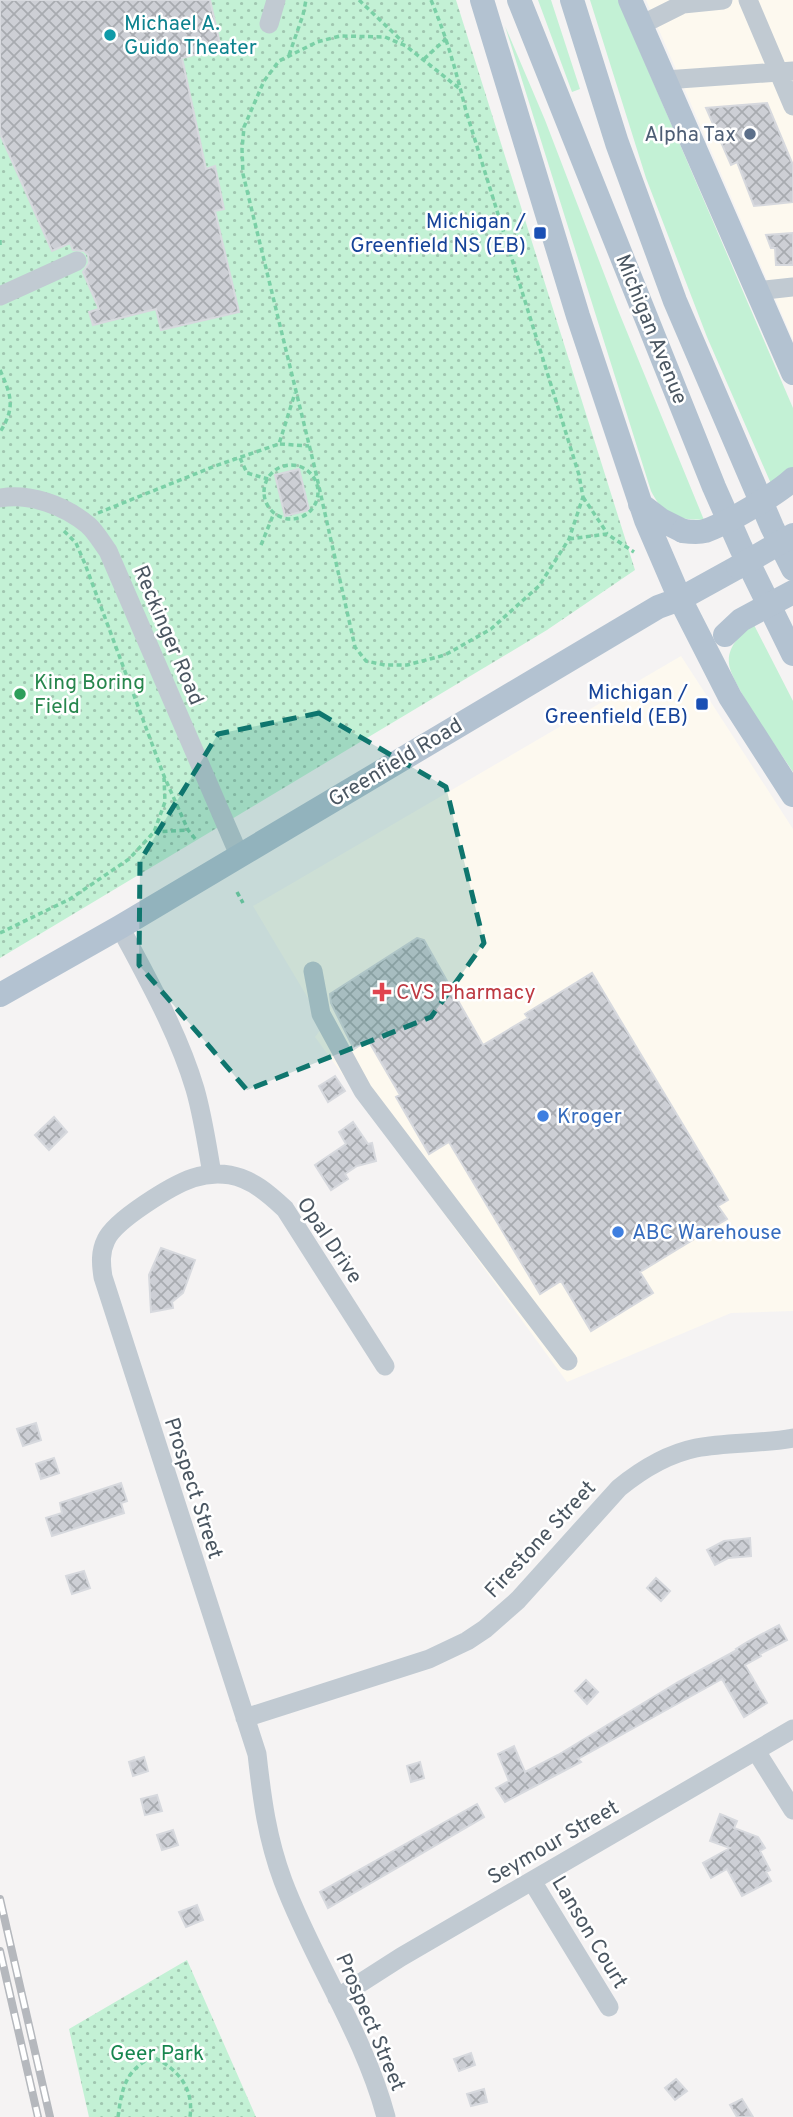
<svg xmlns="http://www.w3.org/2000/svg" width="793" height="2117" viewBox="0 0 793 2117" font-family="Overpass,sans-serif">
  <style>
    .commercial { fill: #fdf9ef }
    .grass { fill: #c3f1d5 }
    .park { fill: url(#park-dots) }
    .building { fill: url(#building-cross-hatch); stroke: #d7d9de; stroke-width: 2 }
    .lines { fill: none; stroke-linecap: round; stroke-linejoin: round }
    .path { stroke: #7ad0a6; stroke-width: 3.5; stroke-dasharray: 5 3.5; stroke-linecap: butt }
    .minor { stroke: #c1cad2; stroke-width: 19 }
    .major { stroke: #b3c2d1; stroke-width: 24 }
    .rail-casing { stroke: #b5b8bd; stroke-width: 8 }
    .rail { stroke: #fff; stroke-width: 5; stroke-dasharray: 16; stroke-linecap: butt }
    .major-bridge { stroke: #b3c2d1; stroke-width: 24 }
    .marked { fill: #0f766e; fill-opacity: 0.2; stroke: #0f766e; stroke-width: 5; stroke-dasharray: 14 9; stroke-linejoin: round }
    .culture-dot { fill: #0f9aa8; stroke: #fff; stroke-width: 2.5 }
    .service-dot { fill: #5c6f8a; stroke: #fff; stroke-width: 2.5 }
    .transit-dot { fill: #1a4fb4; stroke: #fff; stroke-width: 2.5 }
    .leisure-dot { fill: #2e9e5b; stroke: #fff; stroke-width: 2.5 }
    .health-dot { fill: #e0444e; stroke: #fff; stroke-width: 2.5 }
    .shop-dot { fill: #3f7fe0; stroke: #fff; stroke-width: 2.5 }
    .labels { text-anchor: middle; stroke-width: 5; stroke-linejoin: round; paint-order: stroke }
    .culture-label { font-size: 21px; fill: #0d838f; stroke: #fff; text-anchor: start }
    .service-label { font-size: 21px; fill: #4e5e75; stroke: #fff; text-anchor: end }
    .transit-label { font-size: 21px; fill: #164399; stroke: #fff; text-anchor: end }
    .street-label { font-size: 21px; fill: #4a5661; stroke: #fff }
    .leisure-label { font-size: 21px; fill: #27864d; stroke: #fff; text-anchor: start }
    .health-label { font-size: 21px; fill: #be3a42; stroke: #fff; text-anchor: start }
    .shop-label { font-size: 21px; fill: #366cbe; stroke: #fff; text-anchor: start }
    .park-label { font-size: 21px; fill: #17864f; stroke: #fff }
  </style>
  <defs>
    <pattern id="park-dots" width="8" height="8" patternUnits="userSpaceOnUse" patternTransform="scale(1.75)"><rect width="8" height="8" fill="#c3f1d5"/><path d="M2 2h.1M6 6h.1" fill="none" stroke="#a0c6b0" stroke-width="1.8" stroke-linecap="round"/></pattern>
    <pattern id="building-cross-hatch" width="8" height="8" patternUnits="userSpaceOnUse" patternTransform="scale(1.75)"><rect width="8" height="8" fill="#cdcfd5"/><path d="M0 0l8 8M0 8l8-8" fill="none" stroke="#a8abb0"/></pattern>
  </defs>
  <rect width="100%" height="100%" fill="#f5f3f3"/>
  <path class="commercial" d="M646 0H793V340Z
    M681 656 793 829V1311L731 1313 567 1382 315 1037 324 1025 253 906Z"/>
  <path class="grass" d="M538 0H551L580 89 572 92Z
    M590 0H618L793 408V470L772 486 707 337 646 178Z
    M505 26 545 120 618 310 704 520C676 519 665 518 651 491Z
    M753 623 793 701V772C780 752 731 684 729 664 727 646 741 635 753 623Z"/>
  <path class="park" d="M0 0H456L635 570 547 630 0 958Z
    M187 1960 256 2117H89L69 2029Z"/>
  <path class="building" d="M0 0H210L221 48 182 58 206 169 215 166 224 209 215 211 239 312 161 330 156 309 93 325 89 312 99 309 83 272 89 263 88 255 84 251 73 250 70 243 52 251 0 134Z
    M767 103 793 165V202L754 206 737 162 731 165 706 108Z
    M793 233V265H776L775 248H771L766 235Z
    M299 469 309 510 285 516 275 475Z
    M417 938 424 940 483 1045 528 1018 525 1014 592 973 728 1200 718 1206 727 1219 640 1272 653 1293 591 1331 561 1281 540 1294 449 1142 429 1154 396 1097 400 1095 368 1040 354 1049 331 1003 330 994Z
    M335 1076 345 1091 328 1102 319 1086Z
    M54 1117 67 1132 49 1150 35 1135Z
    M353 1122 368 1144 372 1143 376 1161 357 1166 345 1174 348 1179 331 1190 315 1165 346 1144 339 1132Z
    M161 1248 195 1260 183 1293 172 1302 173 1308 151 1312 149 1275Z
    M36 1423 41 1440 23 1446 17 1429Z
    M54 1458 59 1473 41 1479 36 1464Z
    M121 1483 127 1501 121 1503 124 1513 52 1536 46 1518 62 1513 60 1503Z
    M750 1538 751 1556 728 1558 715 1565 707 1550 724 1541Z
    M84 1571 90 1588 72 1594 66 1576Z
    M656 1578 670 1591 661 1601 647 1588Z
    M779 1625 787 1640 760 1654 761 1656 745 1665 767 1703 744 1717 722 1679 578 1759 581 1762 505 1802 496 1788 509 1781 498 1754 514 1746 525 1772 558 1755 678 1682 737 1650 736 1649 747 1642Z
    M586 1680 598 1692 587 1704 575 1691Z
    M144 1757 148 1771 133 1776 129 1762Z
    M420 1762 424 1778 411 1782 407 1766Z
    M157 1795 162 1811 145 1815 141 1799Z
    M477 1804 484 1817 328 1908 320 1892Z
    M720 1814 737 1821 734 1828 758 1837 765 1848 760 1851 770 1870 766 1872 771 1881 742 1896 727 1869 711 1878 703 1863 730 1848 710 1841Z
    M173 1830 178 1845 162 1850 157 1835Z
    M197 1905 203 1920 186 1927 179 1912Z
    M471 2053 475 2065 459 2071 454 2059Z
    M676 2079 687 2091 675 2100 665 2088Z
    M484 2089 487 2102 471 2106 467 2094Z
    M742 2099 753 2117H737L730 2105Z"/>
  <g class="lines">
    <path class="path" d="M359 0 403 42
      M431 0C447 38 456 71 466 111L579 475 583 497 569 539 539 586 491 629 445 655 407 665H385L366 661 355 647 315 469 243 174 242 149 244 127 264 81 279 61 317 42 340 36 385 37 406 46 460 89
      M289 55 303 15 306 0
      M424 59 447 38
      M0 240V247
      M0 370C11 395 16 407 0 432
      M280 444 309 446
      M240 458 247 473 268 479
      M264 492a27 27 0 1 1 54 0a27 27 0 1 1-54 0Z
      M583 497 607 533
      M98 513 215 466 279 444 295 393
      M64 531 76 543 85 564 164 776 188 830 197 841
      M569 539 607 534 634 552
      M261 545 274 513
      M154 832 188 830
      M237 892 243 903
      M0 933 70 899 129 859 154 832 165 802 164 778
      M118 2117C122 2088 125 2070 153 2057 178 2069 194 2088 190 2117"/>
    <path class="minor" d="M748 0 793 106
      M269 24 276 0
      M641 25 683 4 723 0
      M665 80 793 71
      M756 291 793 287
      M0 296 77 261
      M0 498C30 493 64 505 88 525 96 532 102 543 108 551L239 855
      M120 927C148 980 178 1032 195 1089 203 1117 207 1145 212 1174
      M313 971 321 1014 363 1091 568 1361
      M385 1366 285 1209C269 1194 252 1179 230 1175 218 1173 205 1174 193 1178 172 1185 115 1220 106 1240 100 1252 101 1264 103 1277L257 1754C262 1799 267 1838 283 1881 313 1961 364 2034 386 2117
      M245 1718 429 1659 467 1641 485 1629 518 1600 619 1488C641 1470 667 1454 696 1448 728 1442 761 1444 793 1438
      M756 1751 793 1810
      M532 1881 609 2007
      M337 1998 401 1957 793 1729"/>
    <path class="major" d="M482 0 578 316 646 520 680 599 730 697 793 795
      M519 0 714 487 741 548 793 654
      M572 0 617 143 675 301 772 527 793 569
      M630 0 793 373
      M640 504 661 520 683 531
      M0 995 120 927 658 607 680 599 738 567"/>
    <defs>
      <path id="rail" d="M0 1899 50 2117
        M0 1951 38 2117"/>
    </defs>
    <use href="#rail" class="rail-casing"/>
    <use href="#rail" class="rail"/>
    <path class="major-bridge" d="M683 531C690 532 698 533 705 531 726 524 777 494 793 479
      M738 567 793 535
      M725 635 741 620 793 592"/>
  </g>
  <path class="marked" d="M319 713 446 787 484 943 431 1017 247 1090 139 965 140 861 218 734Z"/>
  <circle class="culture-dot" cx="110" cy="35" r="7"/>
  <circle class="service-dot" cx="750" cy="134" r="7"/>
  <g class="transit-dot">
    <rect x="533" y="226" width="14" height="14" rx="3.5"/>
    <rect x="695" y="697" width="14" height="14" rx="3.5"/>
  </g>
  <circle class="leisure-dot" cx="20" cy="694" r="7"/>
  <path class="health-dot" d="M378.5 981.5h7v7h7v7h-7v7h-7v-7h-7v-7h7z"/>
  <g class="shop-dot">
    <circle cx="543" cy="1116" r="7"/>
    <circle cx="618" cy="1232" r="7"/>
  </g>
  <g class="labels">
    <g class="culture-label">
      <text x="124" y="30">Michael A.<tspan x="124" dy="24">Guido Theater</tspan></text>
    </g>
    <g class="service-label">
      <text x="736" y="141">Alpha Tax</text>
    </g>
    <g class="transit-label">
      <text x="526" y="228">Michigan /<tspan x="526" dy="24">Greenfield NS (EB)</tspan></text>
      <text x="688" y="699">Michigan /<tspan x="688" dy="24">Greenfield (EB)</tspan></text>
    </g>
    <g class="street-label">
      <text transform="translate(652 329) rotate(68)" y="7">Michigan Avenue</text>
      <text transform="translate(169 635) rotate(67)" y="7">Reckinger Road</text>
      <text transform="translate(395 762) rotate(-31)" y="7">Greenfield Road</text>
      <text transform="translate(330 1240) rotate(56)" y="7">Opal Drive</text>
      <text transform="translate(194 1488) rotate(72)" y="7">Prospect Street</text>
      <text transform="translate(540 1539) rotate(-47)" y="7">Firestone Street</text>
      <text transform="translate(553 1842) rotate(-30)" y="7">Seymour Street</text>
      <text transform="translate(590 1932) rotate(59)" y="7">Lanson Court</text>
      <text transform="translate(371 2022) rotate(67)" y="7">Prospect Street</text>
    </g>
    <g class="leisure-label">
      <text x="34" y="689">King Boring<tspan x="34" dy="24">Field</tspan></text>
    </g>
    <g class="health-label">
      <text x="396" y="999">CVS Pharmacy</text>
    </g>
    <g class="shop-label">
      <text x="557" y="1123">Kroger</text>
      <text x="632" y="1239">ABC Warehouse</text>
    </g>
    <g class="park-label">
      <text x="157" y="2060">Geer Park</text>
    </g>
  </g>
</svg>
